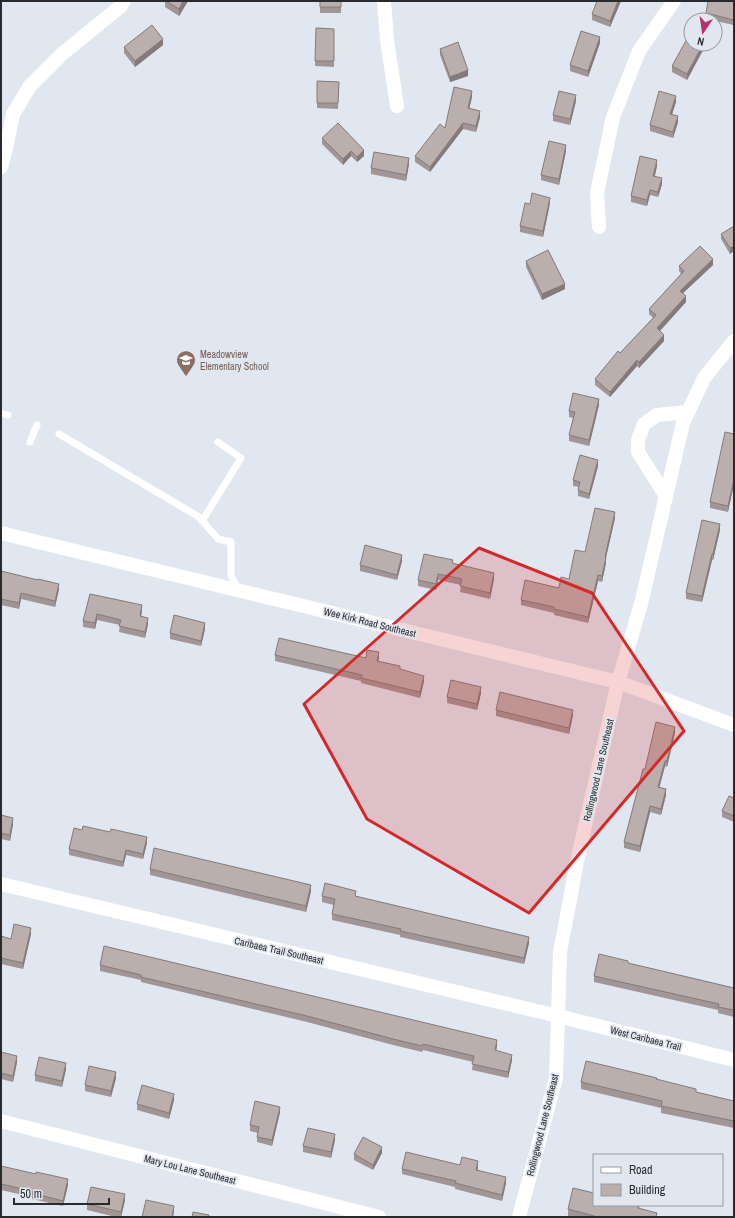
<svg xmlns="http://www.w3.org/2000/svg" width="735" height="1218" viewBox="0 0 735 1218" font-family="'Archivo Narrow',sans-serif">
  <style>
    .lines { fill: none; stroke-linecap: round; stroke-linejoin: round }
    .service { stroke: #fff; stroke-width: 7 }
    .minor { stroke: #fff; stroke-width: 14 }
    .wall { fill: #a19695 }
    .shaded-wall { fill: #837a79 }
    .building { fill: #bbafad; stroke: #837a79 }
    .marked { fill: #d62828; fill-opacity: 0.2; stroke: #d62828; stroke-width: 3; stroke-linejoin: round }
    .labels { text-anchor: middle; stroke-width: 3.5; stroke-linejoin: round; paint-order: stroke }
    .education-label { font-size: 10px; fill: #785e54; stroke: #e0e7f0; text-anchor: start }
    .street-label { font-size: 10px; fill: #282a2e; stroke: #e0e7f0 }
  </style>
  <rect width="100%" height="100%" fill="#e0e7f0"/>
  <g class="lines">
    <path class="service" d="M1 413 8 415
      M59 434 199 517 218 539 231 542V575L239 591
      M30 442 37 425
      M202 521 241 458 218 442"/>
    <path class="minor" d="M384 1 387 40 397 106
      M1 167 6 149 13 114 30 86 62 54 121 6 124 1
      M599 227 597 193 613 117 639 51 674 1
      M666 496 638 452V440L644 424 657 415 688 412
      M1 533 618 682 734 725
      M1 884 558 1016 734 1060
      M1 1121 379 1217
      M519 1217 556 1078 560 952 578 857 618 682 641 604 683 423 704 378 734 341"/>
  </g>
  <path class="wall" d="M165 1H188L179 16 165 7Z
    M320 1H341V13H320Z
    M621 1 610 27 592 20V14Z
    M734 1V25L715 21V20H711L706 19V13Z
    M316 28 334 29V67L315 66Z
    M600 43 588 77 570 71V65Z
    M163 45 135 67 124 53V47Z
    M440 49 468 76 450 82 440 55Z
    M703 50 687 80 672 72V66Z
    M317 81 339 82 338 109 317 108Z
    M472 97 469 109 480 117 476 132 463 129 430 172 415 162V156L445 128Z
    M576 101 570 125 553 121V115Z
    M676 102 672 115 678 122 673 138 650 131V125Z
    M322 138 364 156 357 162 351 156 343 165 322 144Z
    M566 151 559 185 541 180V175Z
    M409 164 406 181 371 174V168Z
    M657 166 655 176 662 184 658 197 650 195 647 206 631 202V196Z
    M550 203 543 237 520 232V226L530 204Z
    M734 226V251L730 254 721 239V234Z
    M526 261 565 289 542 300 526 267Z
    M713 265 683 293 686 302 660 331 664 341 639 368 637 366 610 397 595 385V379L653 318 649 314V309L681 274 679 271V266Z
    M599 405 589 446 569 441V435L573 418 569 417V411Z
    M734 434 728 512 710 508V502Z
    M598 466 589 499 578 496V490L579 487 573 486V480Z
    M615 518 606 557V563L602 582 598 581 588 623 554 615V613L521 605V600L559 588 569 579 585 552Z
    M720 530 713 560H712L702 602 686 599V593Z
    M402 561 397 580 360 571V565Z
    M453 563 494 579 490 599 460 592 461 585 438 580 436 590 418 586V580Z
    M1 571 59 589 55 607 21 599 19 609 1 605Z
    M90 594 142 611 141 616 148 624 145 638 119 632 120 625 97 620 95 629 83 627V621Z
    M205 629 201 646 170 639V633Z
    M275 655 379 658 378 661 400 670 424 681 420 698 361 683V681L275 661Z
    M481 693 477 710 447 703V697Z
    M496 710 573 715 569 734 496 716Z
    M675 733 667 767 665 766 659 787 666 795 661 815 650 812 640 852 624 848V842Z
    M734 798V822L722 817V811Z
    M1 815 13 824 10 841 1 839Z
    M147 843 143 859 126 855 123 867 69 855V849Z
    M150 869 311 891 306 912 150 875Z
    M322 896H356L529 943 524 964 400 937V935L332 920V914L334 905 322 902Z
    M31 934 23 969 1 964V936L11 939Z
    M628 963 734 988V1017L718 1013V1010L594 982V976Z
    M100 965 497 1046 496 1051 512 1060 508 1078 472 1070 473 1062 423 1050 422 1052 393 1045 307 1022 141 982V980L100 971Z
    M1 1052 17 1062 13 1082 1 1079Z
    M66 1069 62 1087 35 1081V1075Z
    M116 1078 111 1097 85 1091V1085Z
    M657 1079 696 1092 734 1101V1128L661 1113V1108L581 1089V1082Z
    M174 1100 169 1119 137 1110V1104Z
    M280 1112 272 1146 257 1142V1137L258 1133 250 1131V1125Z
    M335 1140 331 1158 303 1152V1146Z
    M382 1153 373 1170 354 1160V1154Z
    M460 1165 478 1167V1170L506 1183 502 1201 455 1189V1187L402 1174V1169Z
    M1 1166 68 1185 63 1206 32 1199V1197L1 1190Z
    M125 1200 121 1217H116L87 1210V1204Z
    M594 1205H640L639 1209 657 1217H568V1209Z"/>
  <path class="shaded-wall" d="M183 1H188L179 16V9Z
    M618 1H621L610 27V21Z
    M600 37V43L588 77V71Z
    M163 39V45L135 67V61Z
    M703 44V50L687 80V74Z
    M468 70V76L450 82V77Z
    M472 91V97L468 114V108Z
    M576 95V101L570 125V119Z
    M676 96V102L670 120V114Z
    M480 111V117L476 132V126Z
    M678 116V122L673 138V132Z
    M463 123V129L430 172V167Z
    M566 145V151L559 185V179Z
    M364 150V156L357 162V157Z
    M351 151V156L343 165V159Z
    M409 158V164L406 181V175Z
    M657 160V166L653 182V176Z
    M662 178V184L658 197V192Z
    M650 190V195L647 206V200Z
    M550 198V203L543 237V231Z
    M734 246V251L730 254V248Z
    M713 259V265L680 296V291Z
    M565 284V289L542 300V294Z
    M686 296V302L657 334V328Z
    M664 335V341L639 368V362Z
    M637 360V366L610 397V392Z
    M599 399V405L589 446V440Z
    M598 460V466L589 499V494Z
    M734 479V485L728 512V506Z
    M615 512V518L605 562V557Z
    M720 524V530L713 560V554Z
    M712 554V560L702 602V596Z
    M402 555V561L397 580V575Z
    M606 557V563L602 582V576Z
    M494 573V579L490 599V593Z
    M438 574V580L436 590V584Z
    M598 575V581L588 623V617Z
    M59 584V589L55 607V601Z
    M21 593V599L19 609V603Z
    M142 605V611L140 622V616Z
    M97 614V620L95 629V623Z
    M148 618V624L145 638V632Z
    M205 623V629L201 646V641Z
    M379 652V658L377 667V661Z
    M424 676V681L420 698V692Z
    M481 687V693L477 710V704Z
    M573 710V715L569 734V728Z
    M675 727V733L667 767V761Z
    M665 761V766L658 793V787Z
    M666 789V795L661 815V809Z
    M650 806V812L640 852V846Z
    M13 818V824L10 841V835Z
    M147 837V843L143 859V854Z
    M126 850V855L123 867V862Z
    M311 885V891L306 912V906Z
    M31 928V934L23 969V963Z
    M529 937V943L524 964V958Z
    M497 1040V1046L495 1056V1050Z
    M512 1055V1060L508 1078V1072Z
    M17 1056V1062L13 1082V1076Z
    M66 1063V1069L62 1087V1081Z
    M116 1072V1078L111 1097V1091Z
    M174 1094V1100L169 1119V1113Z
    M280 1107V1112L272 1146V1140Z
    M335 1134V1140L331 1158V1152Z
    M382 1147V1153L373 1170V1165Z
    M478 1161V1167L476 1176V1170Z
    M506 1177V1183L502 1201V1195Z
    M68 1179V1185L63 1206V1201Z
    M125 1194V1200L121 1217V1212Z
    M174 1206V1212L173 1217H172Z"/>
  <path class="building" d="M166 1H183L179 9Z
    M320 1H341V7H320Z
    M597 1H618L610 21 592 14Z
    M708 1H734V20L706 13Z
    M152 25 163 39 135 61 124 47Z
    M316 28 334 29V61H315Z
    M581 31 600 37 588 71 570 65Z
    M688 37 691 38V44H703L687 74 672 66Z
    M458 42 468 70 450 77 440 49Z
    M317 81 339 82 338 103H317Z
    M454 87 472 91 468 108 480 111 476 126 463 123 430 167 415 156 440 124 445 128Z
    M559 91 576 95 570 119 553 115Z
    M659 91 676 96 670 114 678 116 673 132 650 125Z
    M338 123 364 150 357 157 351 151 343 159 322 138Z
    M549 141 566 145 559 179 541 175Z
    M374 152 409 158 406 175 371 168Z
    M640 156 657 160 653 176 662 178 658 192 650 190 647 200 631 196Z
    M532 193 550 198 543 231 520 226 525 203 530 204Z
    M734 226V246L730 248 721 234Z
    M700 246 713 259 680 291 686 296 657 328 664 335 639 362 637 360 610 392 595 379 618 351 620 353 656 315 649 309 684 271 679 266Z
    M548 250 565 284 542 294 526 261Z
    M573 393 599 399 589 440 569 435 575 412 569 411Z
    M725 432 734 434V479L728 506 710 502Z
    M580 455 598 460 589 494 578 490 580 482 573 480Z
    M595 508 615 512 605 557H606L602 576 598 575 588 617 554 609V607L521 600 525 580 559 588 561 577 569 579 575 550 585 552Z
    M702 520 720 524 713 554H712L702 596 686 593Z
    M365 545 402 555 397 575 360 565Z
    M424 554 453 560 452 563 494 573 490 593 460 586 462 579 438 574 436 584 418 580Z
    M1 571 38 580V579L59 584 55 601 21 593 19 603 1 599Z
    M90 594 142 605 140 616 148 618 145 632 119 626 121 620 97 614 95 623 83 621Z
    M174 615 205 623 201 641 170 633Z
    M279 638 366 658 367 650 379 652 377 661 400 666V669L424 676 420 692 361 678 362 675 275 655Z
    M451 680 481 687 477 704 447 697Z
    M500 692 573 710 569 728 496 710Z
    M656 722 675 727 667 761H665L658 787 666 789 661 809 650 806 640 846 624 842 643 769H645Z
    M729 796 734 798V816L722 811Z
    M1 815 13 818 10 835 1 833Z
    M83 826 110 832 111 829 147 837 143 854 126 850 123 862 69 849 74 828 82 830Z
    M154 848 311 885 306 906 150 869Z
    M325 883 356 891 355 896 529 937 524 958 400 931 401 929 332 914 335 899 322 896Z
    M14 924 31 928 23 963 1 958V936L11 939Z
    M104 946 497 1040 495 1050 512 1055 508 1072 472 1064 474 1056 423 1044 422 1046 393 1039 307 1016 141 977V975L100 965Z
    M599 954 628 961V963L734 988V1010L718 1007 719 1004 594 976Z
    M1 1052 17 1056 13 1076 1 1073Z
    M39 1057 66 1063 62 1081 35 1075Z
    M586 1061 657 1078 656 1079 696 1089V1092L734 1101V1121L661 1106 662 1101 581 1082Z
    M89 1066 116 1072 111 1091 85 1085Z
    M142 1085 174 1094 169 1113 137 1104Z
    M255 1101 280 1107 272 1140 257 1137 259 1127 250 1125Z
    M308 1128 335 1134 331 1152 303 1146Z
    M363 1137 382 1147 373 1165 354 1154Z
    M406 1152 460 1165 462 1157 478 1161 476 1170 506 1177 502 1195 455 1183 456 1181 402 1169Z
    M1 1166 36 1174V1172L68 1179 63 1201 32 1193V1191L1 1184Z
    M91 1187 125 1194 121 1212 87 1204Z
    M573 1188 594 1193V1205H638V1208L657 1213 656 1217H598L568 1209Z
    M146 1200 174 1206 172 1217H142Z
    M193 1212 209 1215V1217H192Z"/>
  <path class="marked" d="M479 548 592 593 684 731 529 913 367 819 304 704Z"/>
  <defs>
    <symbol id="school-pin" viewBox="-11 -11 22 30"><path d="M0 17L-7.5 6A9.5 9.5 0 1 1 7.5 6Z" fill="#8d6e63" stroke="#e0e7f0"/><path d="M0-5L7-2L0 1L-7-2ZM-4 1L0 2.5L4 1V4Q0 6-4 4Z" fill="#fff"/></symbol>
  </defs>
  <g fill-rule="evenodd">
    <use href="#school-pin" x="175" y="349" width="22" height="30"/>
  </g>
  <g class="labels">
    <g class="education-label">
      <text x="200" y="358">Meadowview<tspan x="200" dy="12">Elementary School</tspan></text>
    </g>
    <g class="street-label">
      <text transform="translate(370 622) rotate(14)" y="4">Wee Kirk Road Southeast</text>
      <text transform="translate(598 770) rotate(-77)" y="4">Rollingwood Lane Southeast</text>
      <text transform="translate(279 950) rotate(13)" y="4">Caribaea Trail Southeast</text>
      <text transform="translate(646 1038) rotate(14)" y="4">West Caribaea Trail</text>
      <text transform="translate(542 1125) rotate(-76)" y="4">Rollingwood Lane Southeast</text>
      <text transform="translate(190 1169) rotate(14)" y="4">Mary Lou Lane Southeast</text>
    </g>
  </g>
  <rect width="735" height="1218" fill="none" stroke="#282a2e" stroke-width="4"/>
  <rect x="593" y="1154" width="130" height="52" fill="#e0e7f0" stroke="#969ba2"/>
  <rect x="601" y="1167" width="20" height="6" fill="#ffffff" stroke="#969ba2"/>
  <text x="629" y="1174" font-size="12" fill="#282a2e">Road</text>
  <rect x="601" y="1184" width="20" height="12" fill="#bbafad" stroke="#969ba2"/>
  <text x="629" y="1194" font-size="12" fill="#282a2e">Building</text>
  <g transform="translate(703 32) rotate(193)"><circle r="19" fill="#e0e7f0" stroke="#969ba2"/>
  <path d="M0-3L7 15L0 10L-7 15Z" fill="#b9306d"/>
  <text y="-6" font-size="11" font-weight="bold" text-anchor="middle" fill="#282a2e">N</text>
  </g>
  <path d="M14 1198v6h95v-6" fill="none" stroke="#282a2e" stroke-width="2"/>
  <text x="20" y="1198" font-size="12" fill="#282a2e" stroke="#e0e7f0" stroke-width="3" paint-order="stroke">50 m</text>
</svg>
